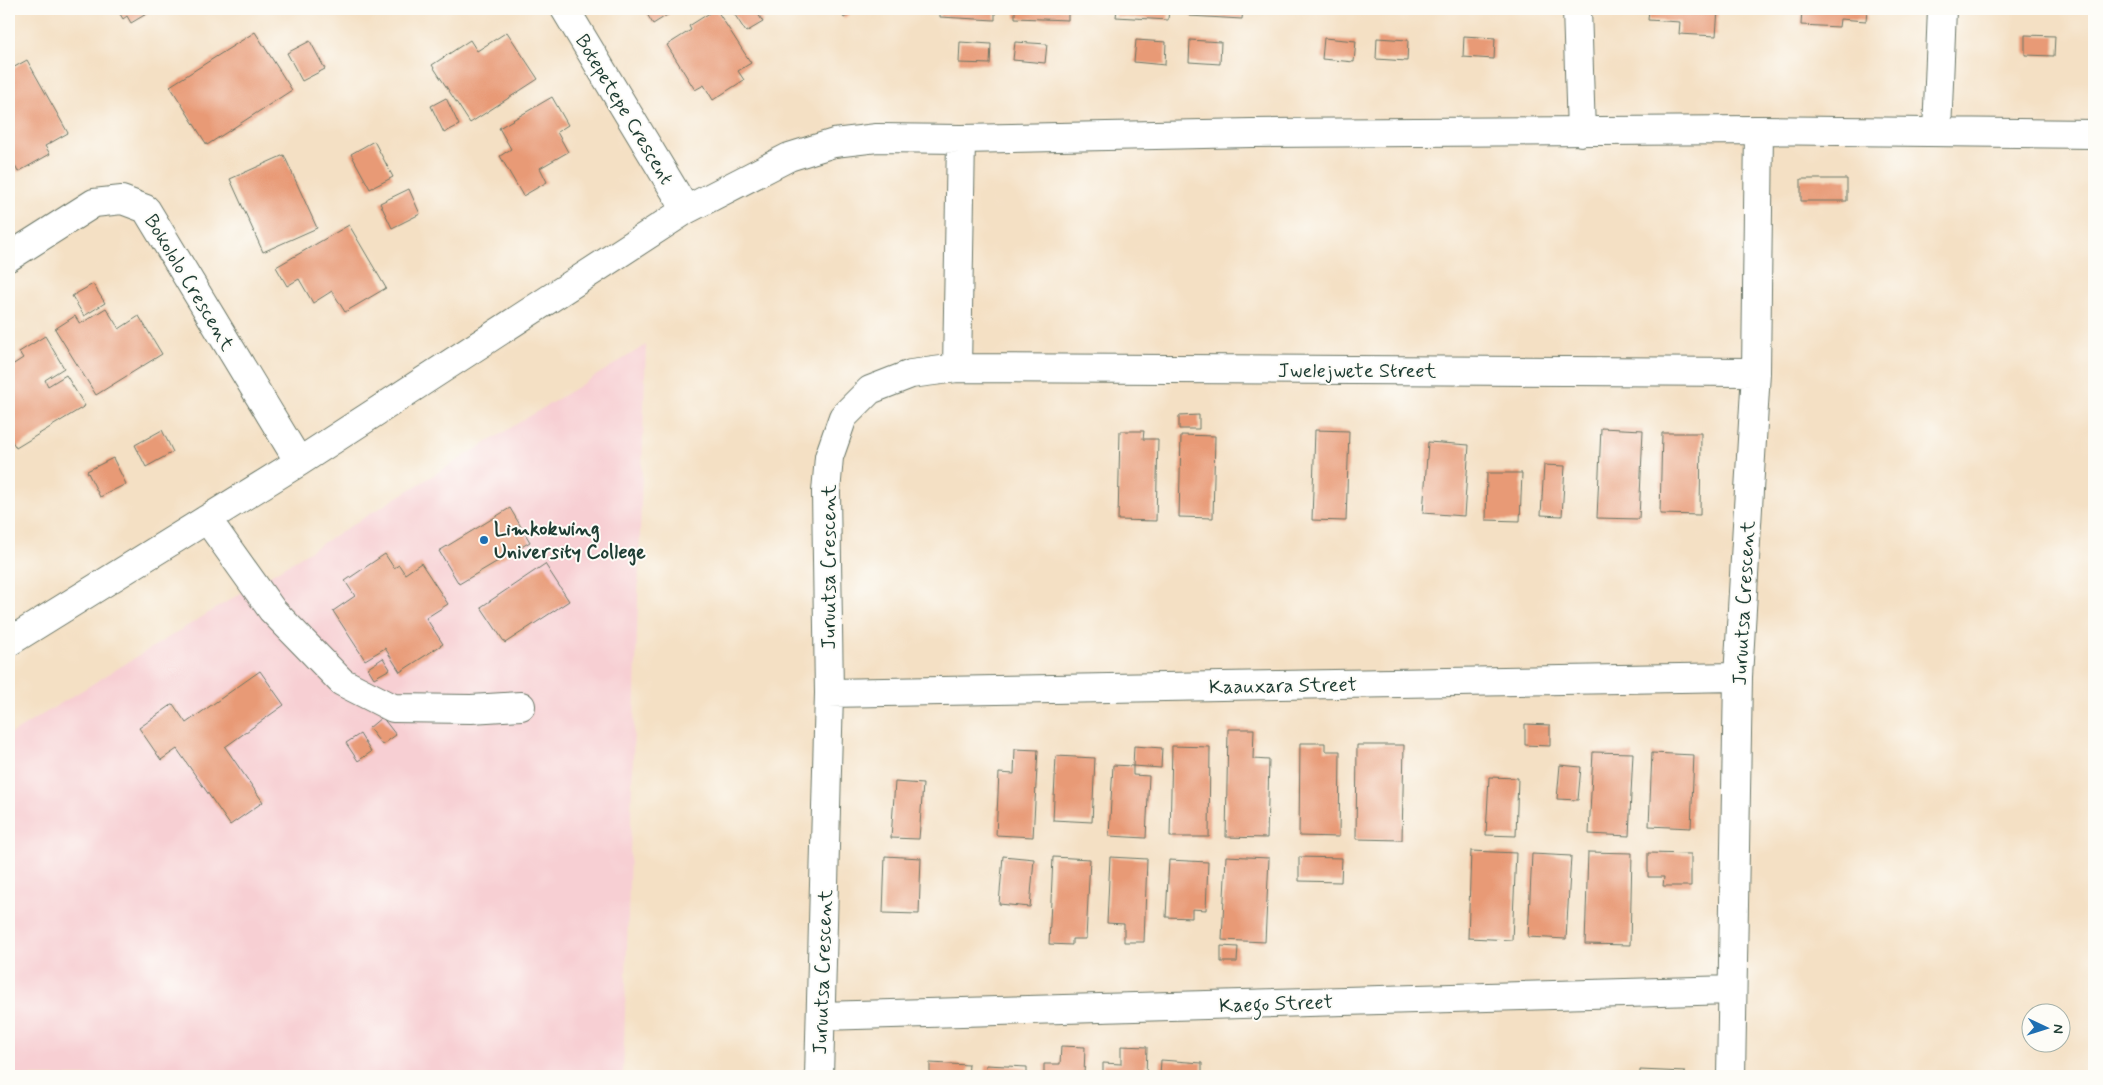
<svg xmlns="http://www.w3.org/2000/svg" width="2103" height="1085" viewBox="0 0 2103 1085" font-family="Mynerve,sans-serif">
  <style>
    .built { fill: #f7cfd3 }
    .building { fill: #e89a76 }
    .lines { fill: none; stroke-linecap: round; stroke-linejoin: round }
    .minor-casing { stroke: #6a7666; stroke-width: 30 }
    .minor { stroke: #fff; stroke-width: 28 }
    .poi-dot { fill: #1f6fb2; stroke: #fdfcf7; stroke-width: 2 }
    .labels { text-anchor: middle; stroke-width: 4; stroke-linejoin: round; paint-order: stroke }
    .street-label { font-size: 20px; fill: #1f3d34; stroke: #fdfcf7 }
    .poi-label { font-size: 20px; font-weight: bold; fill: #1f3d34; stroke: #fdfcf7; text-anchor: start }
  </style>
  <rect width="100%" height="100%" fill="#fdfcf7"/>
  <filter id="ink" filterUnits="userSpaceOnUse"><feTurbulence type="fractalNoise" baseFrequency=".02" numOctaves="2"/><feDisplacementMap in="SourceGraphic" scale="10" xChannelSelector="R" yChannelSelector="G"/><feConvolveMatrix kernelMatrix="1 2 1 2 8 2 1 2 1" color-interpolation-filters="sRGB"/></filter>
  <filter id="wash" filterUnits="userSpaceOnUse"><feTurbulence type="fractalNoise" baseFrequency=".0096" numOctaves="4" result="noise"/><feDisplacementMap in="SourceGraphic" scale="20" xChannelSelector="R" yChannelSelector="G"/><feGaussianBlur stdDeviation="1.12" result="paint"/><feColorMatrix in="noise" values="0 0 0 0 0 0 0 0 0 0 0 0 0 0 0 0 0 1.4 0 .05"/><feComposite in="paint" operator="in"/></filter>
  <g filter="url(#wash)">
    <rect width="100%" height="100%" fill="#f4e0c4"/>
    <path class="built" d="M646 345 623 1076H9V735Z"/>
    <g id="blocks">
      <path class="building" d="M117 9H146L148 13 131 23 127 16 123 19Z
        M644 9H677L653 24Z
        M716 9 751 63 738 71 744 80 713 100 704 85 695 90 667 45 691 30 689 26Z
        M731 9H755L763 22 746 32Z
        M838 9H857L844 18Z
        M940 9H995V20L940 17Z
        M1015 9H1068V20L1015 18Z
        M1117 9H1169L1168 20 1116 17Z
        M1189 9H1243L1242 19 1189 16Z
        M1649 9H1718L1716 36 1679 34 1680 22 1648 20Z
        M1802 9H1867L1866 21 1840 19 1839 27 1801 25Z
        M255 32 292 90 207 145 170 86Z
        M507 32 538 79 470 123 432 65 470 40 477 51Z
        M2025 35 2055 36 2054 56 2025 55Z
        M1464 36 1495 38 1494 59 1463 57Z
        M1324 38 1356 41 1354 62 1322 59Z
        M1377 38 1408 40 1407 61 1376 59Z
        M1136 40 1166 42 1165 65 1134 62Z
        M1190 40 1221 42 1220 64 1189 62Z
        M310 41 325 69 302 81 287 53Z
        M960 42 991 44 990 64 959 63Z
        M1015 42 1047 44 1045 63 1013 60Z
        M27 60 68 133 45 146 50 154 18 172 14 164 9 167V70Z
        M552 97 568 125 557 132 568 152 540 168 547 182 523 196 500 156 511 149 499 128Z
        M446 98 459 125 444 133 431 106Z
        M374 141 393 177 370 189 351 154Z
        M284 155 317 228 263 252 230 179Z
        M1801 179H1847V201H1801Z
        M409 189 420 214 392 228 380 203Z
        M349 225 386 288 345 312 332 291 313 303 299 279 287 286 276 267Z
        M93 284 105 303 84 316 72 296Z
        M106 308 119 329 139 316 162 354 96 395 55 329 75 316 80 324Z
        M45 336 64 368 45 380 48 386 66 375 85 406 16 448 9 436V393L10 392 9 389V367L23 358 19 352Z
        M1199 415V429H1179V416Z
        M1601 428 1643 430 1639 519 1597 518Z
        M162 430 173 452 146 467 135 445Z
        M1315 430 1349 431 1346 521 1312 520Z
        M1120 431H1144L1143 439H1158L1156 521 1118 520Z
        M1662 433H1701L1700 515 1660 514Z
        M1181 435 1215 436 1213 518 1179 517Z
        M1428 442 1469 445 1464 516 1423 513Z
        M113 458 126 484 100 497 87 471Z
        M1544 465 1565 466 1562 516 1541 515Z
        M1487 473H1522L1520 521 1486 520Z
        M510 508 530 542 459 584 439 551Z
        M385 554 394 568 399 565 405 574 421 563 448 604 426 618 443 644 400 672 385 648 365 660 333 611 355 596 345 581Z
        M545 564 569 601 505 643 481 607Z
        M383 658 390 669 374 678 368 668Z
        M260 671 284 705 225 747 263 802 230 825 177 749 161 760 139 728 173 704 186 723Z
        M382 717 396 735 382 745 369 728Z
        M1525 724 1550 725V746L1525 745Z
        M1228 729H1254L1253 759 1269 760 1267 838 1226 837Z
        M360 734 371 752 358 761 346 743Z
        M1300 743H1325V751H1340L1339 837 1299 836Z
        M1357 745H1404L1402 840 1356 839Z
        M1134 746 1162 748 1161 768 1133 766Z
        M1172 746 1210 747 1209 837H1170Z
        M1015 749 1038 750 1033 837 996 835 999 773 1014 774Z
        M1593 752 1633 753 1629 836 1589 834Z
        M1652 753 1694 755 1691 828 1649 826Z
        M1056 756 1095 758 1092 822 1053 820Z
        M1113 765 1133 766V775L1149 776 1146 838 1109 836Z
        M1560 765 1581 767 1578 800 1557 799Z
        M1489 777 1518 778 1516 836 1486 835Z
        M895 782 923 784 919 839 891 838Z
        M1471 851 1516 853 1512 940 1468 938Z
        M1588 852 1632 853 1630 945 1585 944Z
        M1648 853 1691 854V886H1663L1664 877H1648Z
        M1532 854 1571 856 1566 939 1528 937Z
        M885 856 921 858 919 914 883 913Z
        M1003 856 1034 859 1030 907 999 904Z
        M1226 856 1269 858 1265 942 1222 940Z
        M1053 857 1090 859 1086 939H1072V945L1049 944Z
        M1110 857 1147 859 1144 942H1124V924L1107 923Z
        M1299 857 1342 858 1341 882 1299 881Z
        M1169 860 1208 862 1206 910 1192 909V918L1166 917Z
        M1221 946 1238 947 1237 962H1221Z
        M1061 1046 1085 1047 1084 1076H1044V1064H1060Z
        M1121 1046 1147 1047 1146 1076H1103V1063L1121 1064Z
        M1161 1060 1202 1063V1076H1160Z
        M930 1063 969 1065 968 1076H930Z
        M986 1065 1027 1067V1076H985Z
        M1640 1070 1685 1072V1076H1640Z"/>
    </g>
  </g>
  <g filter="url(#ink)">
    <use href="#blocks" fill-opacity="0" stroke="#6a7666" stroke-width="1"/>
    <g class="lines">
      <defs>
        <path id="minor" d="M565 9 686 210
          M1577 9 1581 132
          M1937 132 1942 9
          M9 257 94 203 122 200 146 209 299 462
          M957 368 1756 372
          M207 519 272 610 342 682 393 708 471 709 521 706
          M9 642 299 462 686 210 789 157 834 143 877 138 961 139 1252 133 1759 130 2094 134
          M829 693 1738 677
          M821 1016 1732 990
          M819 1076 829 693 826 492 829 457 843 417 870 390 911 374 957 368 961 139
          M1731 1076 1738 677 1756 372 1759 130"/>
      </defs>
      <use href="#minor" class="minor-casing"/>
      <use href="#minor" class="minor"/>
    </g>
  </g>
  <circle class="poi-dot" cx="484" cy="540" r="5"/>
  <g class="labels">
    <g class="street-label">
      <text transform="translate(625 109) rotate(59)" y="7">Botepetepe Crescent</text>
      <text transform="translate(190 282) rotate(59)" y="7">Bokololo Crescent</text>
      <text x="1357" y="377">Jwelejwete Street</text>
      <text transform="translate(828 567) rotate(-90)" y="7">Juruutsa Crescent</text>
      <text transform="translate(1743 603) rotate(-87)" y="7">Juruutsa Crescent</text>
      <text transform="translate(1283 685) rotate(-1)" y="7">Kaauxara Street</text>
      <text transform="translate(822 972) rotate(-88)" y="7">Juruutsa Crescent</text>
      <text transform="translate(1276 1003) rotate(-2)" y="7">Kaego Street</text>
    </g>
    <g class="poi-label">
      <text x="494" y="535">Limkokwing<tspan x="494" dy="23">University College</tspan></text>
    </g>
  </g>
  <rect width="2103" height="1085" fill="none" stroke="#fdfcf7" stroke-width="30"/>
  <g transform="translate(2046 1028) rotate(94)"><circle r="24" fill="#fdfcf7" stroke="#a4b0a9"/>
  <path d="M0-4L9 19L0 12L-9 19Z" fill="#1f6fb2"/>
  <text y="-8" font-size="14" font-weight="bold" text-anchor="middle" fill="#1f3d34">N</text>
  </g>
</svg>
